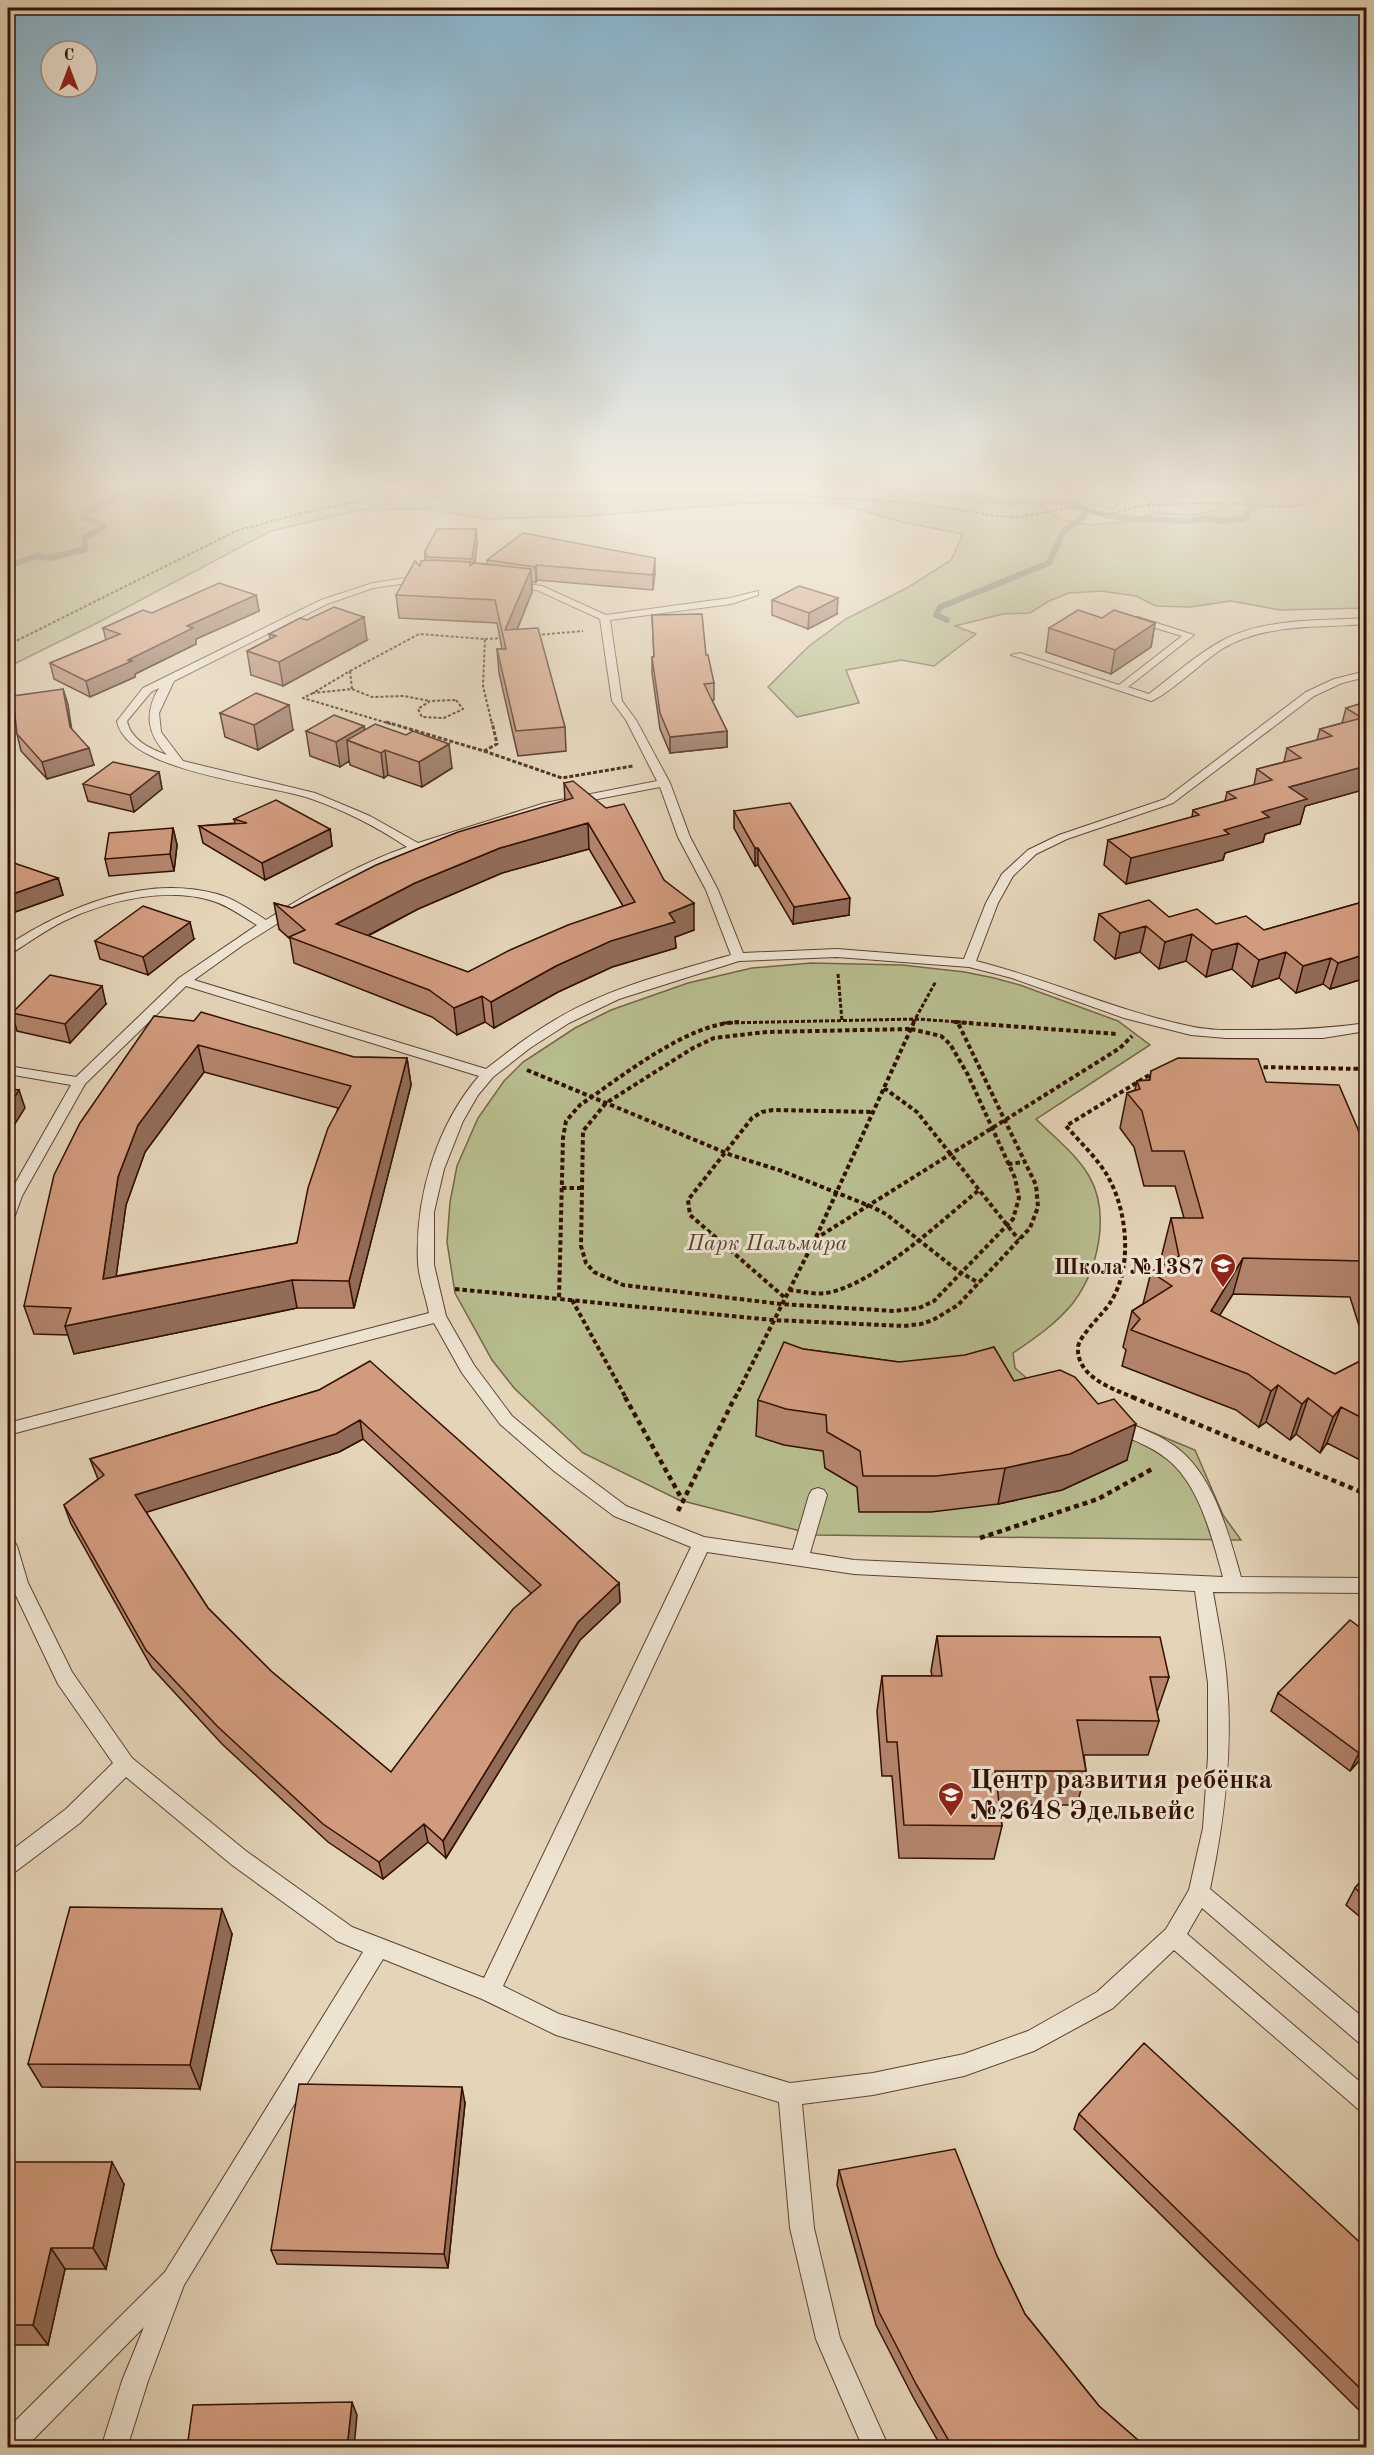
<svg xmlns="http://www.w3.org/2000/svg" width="1374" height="2455" viewBox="0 0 1374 2455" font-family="'Old Standard TT',serif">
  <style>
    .green { fill: #b7bc8d; stroke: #746648; stroke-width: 1.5 }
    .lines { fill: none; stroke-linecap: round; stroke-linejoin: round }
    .stream { stroke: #6d756b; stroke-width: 6 }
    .lane-casing { stroke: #5e4131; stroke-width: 2 }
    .path-far3 { stroke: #321004; stroke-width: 2; stroke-dasharray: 3 2; stroke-linecap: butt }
    .path-far2 { stroke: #321004; stroke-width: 3; stroke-dasharray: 4 2; stroke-linecap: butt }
    .path-far1 { stroke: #321004; stroke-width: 4; stroke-dasharray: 4.5 3; stroke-linecap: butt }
    .path { stroke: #321004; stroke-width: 4.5; stroke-dasharray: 5 4; stroke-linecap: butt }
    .lane { fill: #ede3d1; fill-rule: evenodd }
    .wall { fill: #b4856c; stroke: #321004; stroke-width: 1.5; fill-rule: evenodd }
    .shaded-wall { fill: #926c58; stroke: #321004; stroke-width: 1.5 }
    .building { fill: #d19b7d; stroke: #321004; stroke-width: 1.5; fill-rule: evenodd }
    .labels { text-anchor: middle; stroke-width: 6; stroke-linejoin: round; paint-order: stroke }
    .park-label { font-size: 22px; font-style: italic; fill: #5a442d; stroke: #ede3d1 }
    .poi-label { font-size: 22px; font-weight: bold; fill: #321004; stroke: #ede3d1; text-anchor: end }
    .near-poi-label { font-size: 27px; font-weight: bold; fill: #321004; stroke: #ede3d1; text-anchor: start }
  </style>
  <rect width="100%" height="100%" fill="#e4d4b8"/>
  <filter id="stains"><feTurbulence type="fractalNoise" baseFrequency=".00333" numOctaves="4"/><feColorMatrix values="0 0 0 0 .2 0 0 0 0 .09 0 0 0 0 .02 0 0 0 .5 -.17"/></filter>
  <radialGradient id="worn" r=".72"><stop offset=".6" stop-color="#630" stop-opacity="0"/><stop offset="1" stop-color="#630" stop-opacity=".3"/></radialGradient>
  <path class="green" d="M8 484H882L960 502 1042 505 1061 520 1090 525 1122 522 1156 513 1193 515 1215 511 1226 498 1210 484H1299L1309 496 1334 487 1366 484V608L1280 610 1231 601 1190 607 1156 606 1136 596 1101 591 1069 593 1049 601 1030 613 1003 614 955 626 976 634 934 666 901 660 846 670 859 703 797 717 768 687 809 646 846 619 907 588 951 560 963 534 901 522 840 504 746 503 589 516 485 519 428 509 359 510 271 531 97 623 8 667Z
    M919 484H1111L1126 497 1112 510 1084 502 1001 500Z
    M811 963 902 965 965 972 994 978 1020 985 1118 1021 1150 1045 1036 1119C1054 1137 1076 1154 1089 1176 1111 1214 1098 1270 1073 1303 1057 1323 1034 1339 1013 1353L1015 1368 1031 1382 1195 1450 1223 1515 1241 1540 816 1535 679 1500 583 1453 515 1389 492 1360 455 1293 447 1242 450 1202 457 1166 478 1118 504 1081 523 1062 575 1028 611 1010 688 983 752 968Z"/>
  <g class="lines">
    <path class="stream" d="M903 484 926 489 941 497 974 498 1013 504 1025 501 1065 503 1110 516 1138 519 1188 521 1209 518 1222 521 1243 519 1248 516 1247 512 1254 509C1250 498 1243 493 1232 488L1240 484
      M8 566 37 556 50 558 85 549V537L104 527 102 524 83 518 86 513 133 489 189 484 188 489 204 492 225 485 245 484
      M947 620 936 615 940 607 1049 563 1063 532 1083 517 1085 508"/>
    <defs>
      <path id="lane" d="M425 575 428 576V580L373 588 327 604 174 681 159 713 161 732 183 761 315 793 370 816 418 843 545 803 657 781 626 720 612 701 600 619 537 590 511 586V582L542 586 606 615 730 598 758 591V595L731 604 610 620 622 701 636 720 670 783 690 837 718 890 743 953 837 949 964 959 986 903 1002 874 1028 850 1059 835 1165 799 1306 692 1334 679 1366 671V677L1342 683 1314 696 1173 803 1067 839 1036 854 1013 876 998 903 976 961C1048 979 1116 1011 1189 1026 1210 1031 1232 1030 1253 1030 1293 1030 1326 1029 1366 1023V1031L1323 1038H1226L1191 1035 1124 1018 1012 978 969 967 837 957 739 961 619 999 569 1023 530 1048 493 1077 478 1095 463 1121 444 1169 434 1212V1265L446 1316 474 1365 512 1416 566 1461 626 1506 704 1537 793 1550 809 1495 812 1490 818 1488 824 1490 827 1495 810 1553 854 1560 1223 1577C1212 1538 1200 1485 1167 1459 1151 1446 1129 1438 1109 1430L1107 1425 1109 1420 1115 1419C1137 1426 1164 1436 1182 1452 1215 1481 1229 1535 1241 1577L1366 1578V1593L1213 1592C1218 1622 1225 1652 1227 1683 1233 1752 1224 1822 1210 1889L1366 2020V2045L1358 2042 1202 1908 1187 1934 1366 2087V2112L1358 2109 1174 1950 1113 2008 1034 2051 964 2076 873 2095 802 2104 814 2228 840 2338 889 2448H863L816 2339 790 2228 779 2102 556 2035 482 1999 383 1959 184 2285 148 2381 127 2448H101L122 2381 144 2327 25 2448H8V2428L165 2272 363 1952 337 1941 232 1865 126 1777 80 1823 15 1872 8 1874V1853L66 1809 113 1763 58 1684 10 1583 8 1575V1539L14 1541 17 1546 28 1583 72 1672 132 1758 246 1851 352 1927 484 1978 691 1547 614 1516 554 1471 500 1424 462 1373 434 1323 8 1435V1423L429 1313C426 1297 419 1280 418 1263 415 1198 436 1126 479 1076L186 986 85 1084 22 1196 13 1221 8 1222V1196L71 1085 8 1074V1066L76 1077 179 978 257 925C243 917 229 906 213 901 166 886 106 901 64 921 46 930 29 942 12 953L8 954V945C67 907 144 874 217 894 235 899 250 910 266 920 310 892 358 864 407 847 377 827 344 810 309 798 266 784 126 772 117 721L143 688 321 600 373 583ZM159 688C144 713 147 734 167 755 150 749 131 740 127 721L151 692ZM660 787 678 837 706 890 731 955C672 972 611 987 558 1018 532 1033 509 1051 486 1069L194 980 243 945 315 900 399 857 551 808ZM707 1552 854 1574 1195 1591 1208 1683V1757L1203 1828 1189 1890 1166 1929 1097 1992 1028 2031 964 2054 873 2073 790 2083 559 2014 503 1986Z
        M1132 617H1138L1194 635 1128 687 1149 694C1174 675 1197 654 1225 639 1267 618 1320 621 1366 618V624C1318 628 1265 623 1222 649 1203 661 1168 695 1151 701L1011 655 1020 653 1119 685 1182 636 1132 621Z"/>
    </defs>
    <use href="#lane" class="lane-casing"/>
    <path class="path-far3" d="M1147 506C1177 503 1205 503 1235 504 1257 505 1282 509 1304 504 1322 500 1321 489 1333 484
      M537 635 583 631
      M485 639 503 638
      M8 645 236 531 298 514 379 497 756 493 918 503 996 516 1020 517 1073 507 1106 515 1152 503 1139 488 1132 484
      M350 671 352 689 313 693Z
      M350 671 419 634 485 639 483 686 492 724
      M352 689 372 697 404 696 430 701
      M313 693 303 698 391 724
      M456 700 463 709 444 718 422 717 418 709 430 701Z"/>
    <path class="path-far2" d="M386 722 484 751 497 744 492 722
      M484 751 562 778 633 766
      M838 974 842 1021
      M723 1023 916 1019 974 1023
      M913 1023 936 981"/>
    <path class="path-far1" d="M739 1022C687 1023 623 1076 580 1105L566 1121 563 1138 559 1299 773 1320 904 1326 921 1324 933 1320 958 1305 1030 1228 1038 1207 1036 1185 958 1023
      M954 1022 1117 1034
      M911 1029 941 1036 950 1044 968 1075 1015 1178 1019 1198 1013 1219 934 1301 919 1308 894 1311 781 1304 623 1285 594 1272 586 1263 581 1246 583 1131 606 1103 693 1048 714 1038 766 1032Z
      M1256 1067 1366 1069
      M527 1070 731 1155 782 1171 870 1206 886 1214 958 1271 979 1283
      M884 1088 917 1112 1019 1240
      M1008 1164 1025 1162
      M562 1188H582
      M815 1239 1120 1048 1132 1036
      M455 1289 559 1299
      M789 1290C801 1291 814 1295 826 1293 873 1286 942 1220 979 1190
      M784 1297 690 1215 688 1200 752 1118 762 1112 773 1110 873 1112
      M572 1300 626 1398
      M735 1398 818 1233 914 1022
      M1135 1398C1113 1389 1076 1377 1078 1347 1079 1336 1103 1314 1110 1303 1133 1268 1128 1211 1107 1175 1096 1157 1080 1142 1066 1126L1154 1072"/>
    <path class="path" d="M625 1397 683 1501
      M1132 1397 1366 1494
      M678 1511 735 1397
      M980 1538 1098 1499 1154 1468"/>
    <use href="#lane" class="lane"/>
  </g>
  <path class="wall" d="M476 529 477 544 475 563 488 564 487 560 655 573 653 590 537 580 536 582H532V592L517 630 565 727 566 751 518 756 499 673 497 649H502L497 623 399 618 396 595 425 560V551Z
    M256 595 259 611 196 639V644L135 674V677L90 697 54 679 50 663 106 640 103 628 152 613Z
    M772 600 837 614 808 629 772 615Z
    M652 615 706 655 714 683V700H712L727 731V747L670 753 660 729 652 673V657H654Z
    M1102 618 1155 623 1151 647 1111 674 1046 652 1049 628Z
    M269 634 367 640 283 686 251 675 247 651 270 639Z
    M63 689 68 705 71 729 94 765 47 779 21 751 17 734Z
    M1366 702V790V789L1305 806 1300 824 1265 834 1263 842 1225 853 1223 860 1126 884 1104 865 1108 840 1192 817 1193 810 1225 801 1227 792 1254 785 1257 769 1284 762 1287 748 1317 740 1320 729 1342 723 1346 708Z
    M220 713 293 730 258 750 225 737Z
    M364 726 365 730 452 768 422 787 388 775 384 778 350 765 349 761 340 767 310 756 306 731Z
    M159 772 162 789 134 812 88 801 83 784Z
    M564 783 664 880 694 930 675 937 676 948 612 967 558 992 494 1028 485 1022 457 1035 432 1017 294 963 290 939 279 929 274 903 292 908 565 801ZM589 849 623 906 468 972 368 936 418 909 502 873Z
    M734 811 849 915 793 924 758 865 755 866 734 828Z
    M234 819 330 829 332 846 265 880 203 843 199 826 235 823Z
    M173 828 177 845 174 871 109 876 105 859Z
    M8 865 58 878 63 895 15 912 8 904Z
    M1366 901V978L1330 989 1323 984 1296 993 1279 978 1252 987 1232 969 1206 977 1186 961 1159 969 1140 952 1115 959 1094 940 1099 914 1169 917 1216 924 1264 930Z
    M194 939 148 975 100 959 95 941Z
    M106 1004 70 1043 17 1031 12 1013Z
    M154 1016 354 1057 407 1058 411 1085 354 1308H297L74 1354 68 1335 34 1334 24 1306ZM204 1072 338 1108 297 1243 116 1276 126 1205 145 1152Z
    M1151 1071 1266 1082 1366 1148V1348L1350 1297 1233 1294 1219 1316 1335 1374 1366 1358V1463L1327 1443 1320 1453 1296 1434 1290 1440 1266 1422 1259 1427 1236 1410 1122 1366 1126 1350 1123 1347 1132 1311 1143 1304 1151 1272 1164 1265 1162 1254 1171 1218H1184L1175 1186H1144L1134 1147 1120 1128 1127 1093 1135 1090 1137 1081 1149 1080Z
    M803 1349 899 1362 1014 1381 1127 1460 1062 1490 998 1504 931 1512H859L857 1487 825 1468 823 1451 784 1445 756 1436 758 1400Z
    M319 1390 619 1583 620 1602 580 1640 446 1858 428 1842 383 1879 328 1842 222 1744 152 1668 71 1524 64 1505 98 1479 90 1459ZM363 1439 531 1593 391 1772 271 1671 208 1608 146 1512 339 1452Z
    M937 1636 1169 1677 1157 1712 1159 1721 1148 1755H1084L1086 1771 1077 1805H999L1002 1826 994 1859 899 1858 892 1776H882L877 1711 882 1676H932L931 1671Z
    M1278 1693 1366 1753 1350 1771 1271 1711Z
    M1366 1875V1922L1346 1905 1355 1888Z
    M232 1934 200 2089 42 2087 28 2064Z
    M465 2103 448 2268 277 2264 271 2250Z
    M1079 2114 1366 2248V2417L1074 2129Z
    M8 2162 124 2184 106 2269H65L48 2345H8Z
    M839 2170 997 2256 1025 2314 1099 2406 1147 2448H942L913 2397 876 2325 837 2185Z"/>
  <path class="shaded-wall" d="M476 529 477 544 473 574 472 559Z
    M655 558V573L653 590V575Z
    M536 565 537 580 536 582 535 567Z
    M531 569 532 592 507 654 505 630Z
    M256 595 259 611 196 639V644L135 674V677L90 697 86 681 128 660 187 626Z
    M838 598 837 614 808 629 809 613Z
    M364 617 367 640 283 686 279 662Z
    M1155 623 1151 647 1111 674 1115 650Z
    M63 689 68 705 74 744 70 727Z
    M289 705 293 730 258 750 254 725Z
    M364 726 367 748 347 740 349 761 340 767 336 742Z
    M727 731V747L670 753V737Z
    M449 744 452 768 422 787 419 762Z
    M89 748 94 765 47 779 42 762Z
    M385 750 388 775 384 778 381 753Z
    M1366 766V789L1305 806 1300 824 1265 834 1263 842 1225 853 1223 860 1126 884 1131 858 1224 830 1262 812 1289 787Z
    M159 772 162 789 134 812 130 795Z
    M588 823 589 849 502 873 418 909 340 950 336 924 415 883 500 848Z
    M173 828 177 845 174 871 170 854Z
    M330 829 332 846 265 880 262 863Z
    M755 848H758V865L755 866Z
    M58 878 63 895 15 912 10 895Z
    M850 898 849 915 793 924 794 907Z
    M694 903V930L675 937 676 948 612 967 558 992 494 1028 491 1002 556 966 669 913Z
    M190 922 194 939 148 975 143 957Z
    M1146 926 1140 952 1115 959 1120 933Z
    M1192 934 1186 961 1159 969 1165 942Z
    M1238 943 1232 969 1206 977 1212 950Z
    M1286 952 1279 978 1252 987 1259 960Z
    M1366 954V978L1330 989 1338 963Z
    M1331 958 1323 984 1296 993 1303 966Z
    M102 986 106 1004 70 1043 65 1024Z
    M482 996 485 1022 457 1035 454 1008Z
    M198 1045 204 1072 145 1152 126 1205 112 1306 103 1279 118 1177 138 1125Z
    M407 1058 411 1085 354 1308 349 1281Z
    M19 1090 25 1108 8 1135V1107Z
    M1243 1258 1233 1294 1200 1347 1211 1311Z
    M292 1280 297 1308 74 1354 65 1326Z
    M1278 1385 1266 1422 1259 1427 1271 1391Z
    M1308 1398 1296 1434 1290 1440 1302 1404Z
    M1341 1407 1327 1443 1320 1453 1333 1417Z
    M360 1420 363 1439 339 1452 141 1514 135 1495Z
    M1136 1424 1127 1460 1062 1490 998 1504 1005 1468Z
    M619 1583 620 1602 580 1640 446 1858 443 1841 578 1622Z
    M1366 1745V1753L1350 1771 1359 1753Z
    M8 1776 11 1783 8 1786Z
    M424 1824 428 1842 383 1879 379 1862Z
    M222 1909 232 1934 200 2089 190 2065Z
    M462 2087 465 2103 448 2268 444 2254Z
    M112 2162 124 2184 106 2269 93 2248Z
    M51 2248 65 2269 48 2345 33 2325Z
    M352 2402 357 2415 354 2448H347Z"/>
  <path class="building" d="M437 529H476L472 559 427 557 425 551Z
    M523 533 655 558 653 575 536 565 535 567 487 560Z
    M433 560 470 562V566L474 563 531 569 505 630 538 628 565 727 516 731 497 649H506L495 600 396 595 415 561 420 566 421 561Z
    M219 583 256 595 187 626 193 628 128 660 132 661 86 681 50 663 120 634 103 628 143 610 152 613Z
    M799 586 838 598 809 613 772 600Z
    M334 607 364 617 279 662 247 651 276 636 269 634 300 618 307 620Z
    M1078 610 1102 618 1114 610 1155 623 1115 650 1049 628Z
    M702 614 706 655H708L714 683 704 684 727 731 670 737 660 713 652 657H654L652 615Z
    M63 689 70 727 89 748 42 762 17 734 13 696Z
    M256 693 289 705 254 725 220 713Z
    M1366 702V766L1289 787 1307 799 1262 812 1269 817 1224 830 1229 834 1131 858 1108 840 1199 815 1193 810 1236 798 1227 792 1272 780 1257 769 1301 758 1287 748 1332 736 1320 729 1362 718 1346 708Z
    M334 715 364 726 336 742 306 731Z
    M375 724 406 735 413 731 449 744 419 762 385 750 381 753 347 740Z
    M113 762 159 772 130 795 83 784Z
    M573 781 606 808 624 804 664 880 694 903 669 913 675 922 611 941 556 966 491 1002 482 996 454 1008 429 990 289 937 305 930 274 903 292 908 376 865 458 832 573 798 564 783ZM588 823 635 902 568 925 510 950 468 972 336 924 415 883 500 848Z
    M276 800 330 829 262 863 199 826 247 823 234 819Z
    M790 803 850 898 794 907 758 848H755L734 811Z
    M173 828 170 854 105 859 109 833Z
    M14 863 58 878 10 895 8 892V865Z
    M1149 900 1169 917 1197 909 1216 924 1246 916 1264 930 1366 901V954L1338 963 1331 958 1303 966 1286 952 1259 960 1238 943 1212 950 1192 934 1165 942 1146 926 1120 933 1099 914Z
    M143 906 190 922 143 957 95 941Z
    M50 975 102 986 65 1024 12 1013Z
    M201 1012 354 1057 407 1058 349 1281 292 1280 65 1326 71 1308 24 1306 54 1175 80 1123 154 1016 194 1021ZM198 1045 351 1086 328 1128 308 1188 297 1243 103 1279 118 1177 138 1125Z
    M1178 1058 1258 1059 1266 1082 1339 1085 1366 1148V1273L1362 1261 1243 1258 1211 1311 1335 1374 1366 1358V1420L1341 1407 1333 1417 1308 1398 1302 1404 1278 1385 1271 1391 1248 1374 1131 1330 1140 1319 1132 1311 1172 1286 1151 1272 1179 1256 1171 1218H1203L1184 1151H1152L1142 1111 1127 1093 1140 1089 1137 1081 1150 1080 1151 1071Z
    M8 1089 19 1090 8 1107Z
    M784 1342 803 1349 899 1362 965 1355 994 1347 1014 1381 1060 1370 1075 1377 1098 1404 1114 1399 1136 1424 1070 1454 1005 1468 936 1476H863L860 1451 827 1432 826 1415 786 1409 758 1400Z
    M370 1361 619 1583 578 1622 443 1841 424 1824 379 1862 323 1824 217 1726 146 1650 64 1505 104 1475 90 1459 319 1390ZM360 1420 541 1585 513 1609 391 1772 271 1671 208 1608 135 1495 336 1434Z
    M1350 1620 1366 1632V1745L1359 1753 1278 1693Z
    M937 1636 1160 1637 1169 1677H1150L1159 1721 1077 1720 1086 1771H995L1002 1826 904 1825 897 1742H887L882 1676H942Z
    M1366 1875V1898L1355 1888Z
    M70 1907 222 1909 190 2065 28 2064Z
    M1144 2043 1366 2248V2394L1079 2114Z
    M299 2084 462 2087 444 2254 271 2250Z
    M955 2149 997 2256 1025 2314 1099 2406 1147 2448H953L916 2384 879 2312 839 2170Z
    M8 2162H112L93 2248H51L33 2325H8Z
    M352 2402 347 2448H187L193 2405Z"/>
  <linearGradient id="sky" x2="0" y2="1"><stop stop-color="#87b6d2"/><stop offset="0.59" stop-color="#f3ecdf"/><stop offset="1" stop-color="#f3ecdf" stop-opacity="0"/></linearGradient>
  <rect width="1374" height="827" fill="url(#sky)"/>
  <defs>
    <symbol id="school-pin" viewBox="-11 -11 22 30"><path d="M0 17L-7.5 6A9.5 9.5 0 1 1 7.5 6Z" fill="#8f2418" stroke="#ede3d1"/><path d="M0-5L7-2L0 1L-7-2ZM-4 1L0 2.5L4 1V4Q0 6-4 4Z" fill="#fff"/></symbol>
  </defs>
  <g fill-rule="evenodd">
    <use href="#school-pin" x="1208" y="1251" width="30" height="40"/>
    <use href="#school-pin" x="936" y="1780" width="30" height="40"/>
  </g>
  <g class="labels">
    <g class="park-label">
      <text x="767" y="1250">Парк Пальмира</text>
    </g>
    <g class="poi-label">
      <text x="1204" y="1274">Школа №1387</text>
    </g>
    <g class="near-poi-label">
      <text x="970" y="1788">Центр развития ребёнка<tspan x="970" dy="31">№2648 Эдельвейс</tspan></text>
    </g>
  </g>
  <rect width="1374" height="2455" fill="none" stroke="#e4d4b8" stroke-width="30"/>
  <rect x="9" y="9" width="1356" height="2437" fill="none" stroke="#321004" stroke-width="3"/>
  <rect x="15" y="15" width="1344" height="2425" fill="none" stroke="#321004" stroke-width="1.5"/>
  <g transform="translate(69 69)"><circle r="28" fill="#ede3d1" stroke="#a28f7f" stroke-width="1.5"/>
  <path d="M0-4.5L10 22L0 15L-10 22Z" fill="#8f2418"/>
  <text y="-9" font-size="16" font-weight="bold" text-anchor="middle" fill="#321004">С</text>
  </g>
  <rect width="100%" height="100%" filter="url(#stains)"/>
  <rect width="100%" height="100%" fill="url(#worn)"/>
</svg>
